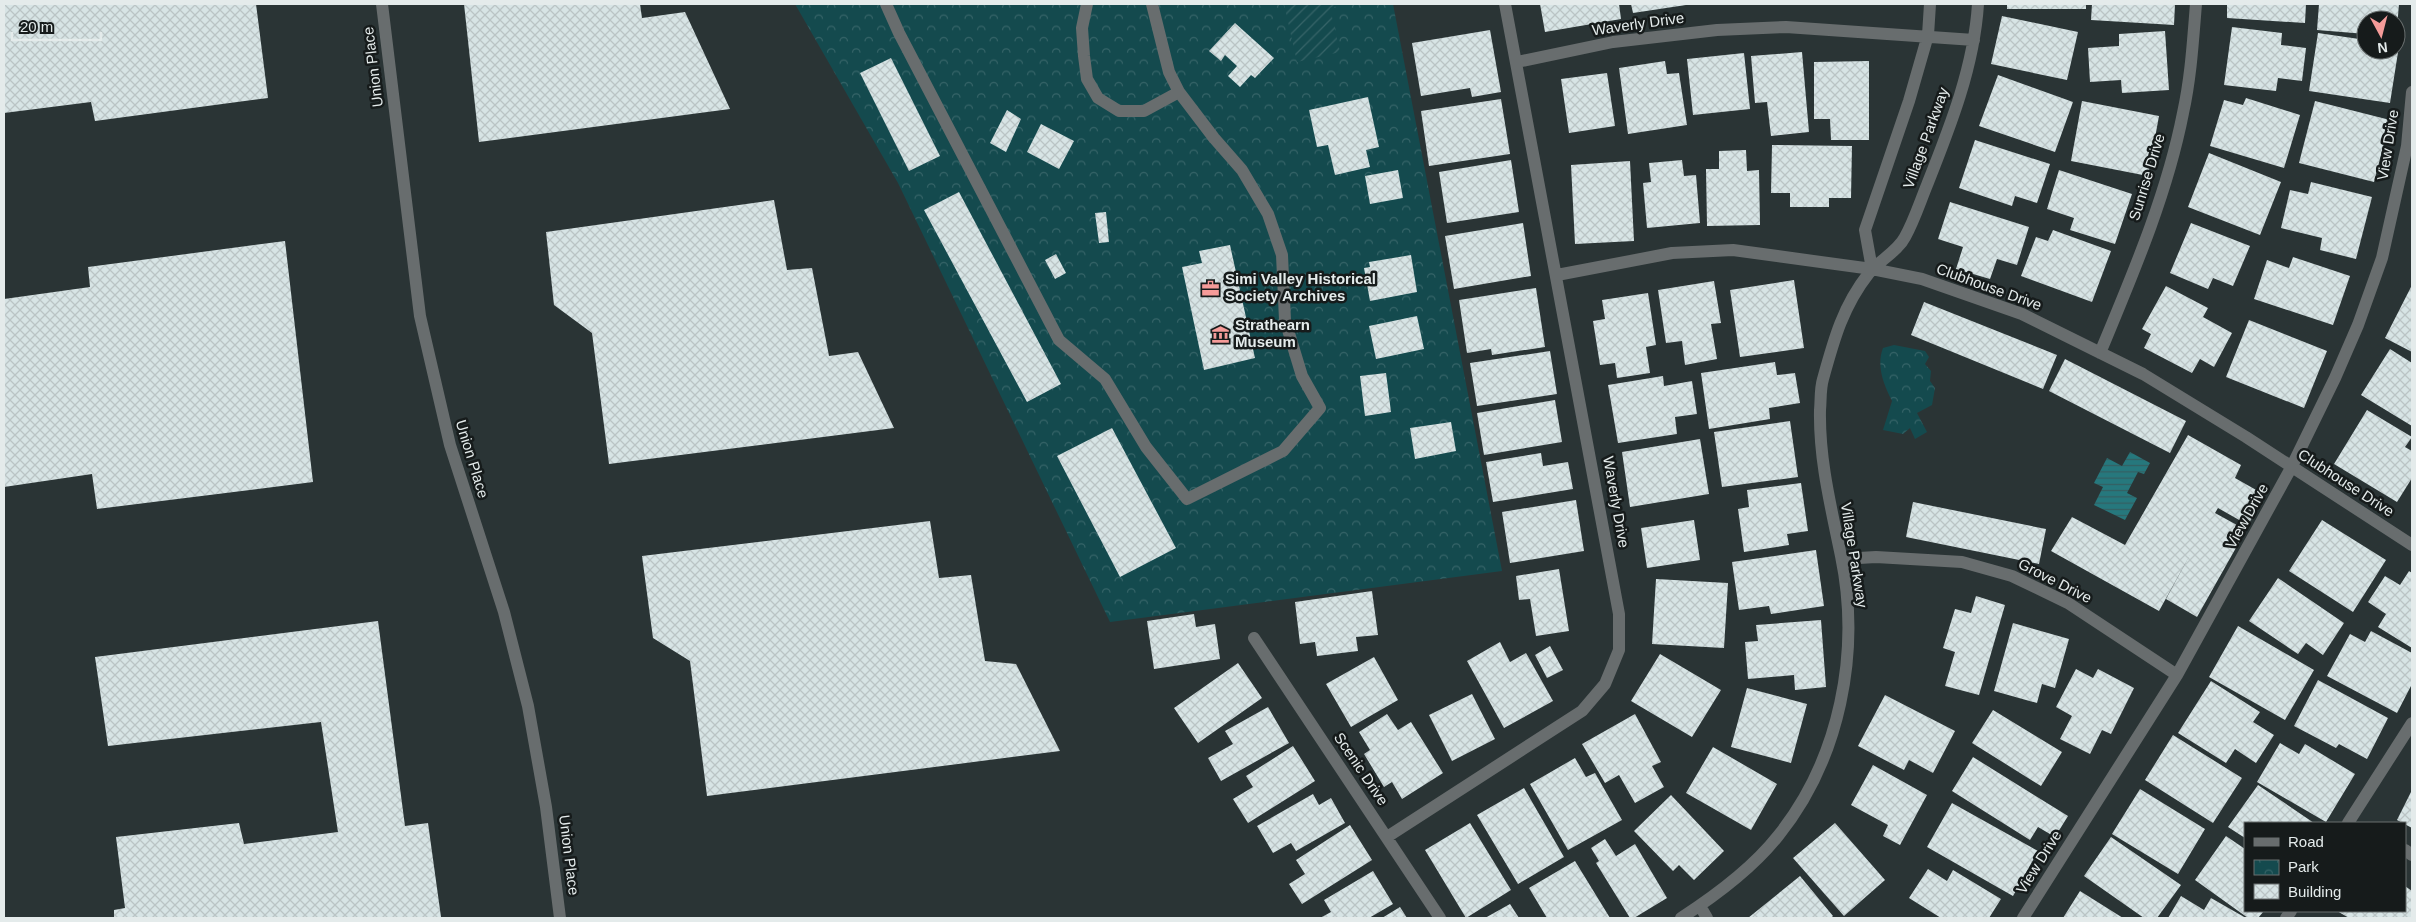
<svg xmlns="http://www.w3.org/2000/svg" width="2416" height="922" viewBox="0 0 2416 922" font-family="Helvetica,sans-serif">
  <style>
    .park { fill: url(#park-crowns) }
    .garden { fill: url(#garden-furrows) }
    .water { fill: url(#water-rules) }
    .building { fill: url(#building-cross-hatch) }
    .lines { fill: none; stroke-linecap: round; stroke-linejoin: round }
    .service { stroke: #686d6e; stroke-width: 12 }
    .minor { stroke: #686d6e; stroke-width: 12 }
    .labels { text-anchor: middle; stroke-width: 5; stroke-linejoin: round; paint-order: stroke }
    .street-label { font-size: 15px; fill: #e4ebeb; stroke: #161b1b }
    .poi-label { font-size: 15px; font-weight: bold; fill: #e4ebeb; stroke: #161b1b; text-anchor: start }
  </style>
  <defs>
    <pattern id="park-crowns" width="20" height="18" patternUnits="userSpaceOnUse" patternTransform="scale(1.25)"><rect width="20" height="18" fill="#144a4e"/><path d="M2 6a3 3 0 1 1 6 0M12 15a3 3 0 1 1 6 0" fill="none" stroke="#366468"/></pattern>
    <pattern id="garden-furrows" width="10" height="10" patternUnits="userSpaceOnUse" patternTransform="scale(1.25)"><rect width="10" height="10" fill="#144a4e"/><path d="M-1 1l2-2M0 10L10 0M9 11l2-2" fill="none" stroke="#366468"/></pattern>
    <pattern id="water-rules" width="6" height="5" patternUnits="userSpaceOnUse" patternTransform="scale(1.25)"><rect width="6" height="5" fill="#26787d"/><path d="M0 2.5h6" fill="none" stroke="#355f62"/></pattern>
    <pattern id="building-cross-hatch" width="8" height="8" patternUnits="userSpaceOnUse" patternTransform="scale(1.25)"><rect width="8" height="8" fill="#d7e4e5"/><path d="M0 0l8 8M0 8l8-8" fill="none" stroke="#bac4c5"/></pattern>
  </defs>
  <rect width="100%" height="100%" fill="#2a3435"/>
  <path class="park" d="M795 4H1393L1502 571 1110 622 898 183Z
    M1894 345 1925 351 1929 357 1925 364 1931 371 1930 381 1935 388 1932 405 1917 413 1927 432 1915 439 1910 428 1903 434 1883 430 1892 401C1884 385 1876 366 1883 348Z"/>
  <path class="garden" d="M1284 4H1337L1338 6 1330 8 1340 52 1297 62Z"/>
  <path class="water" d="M2130 452 2150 463 2144 474 2138 472 2127 493 2137 498 2125 520 2094 505 2103 487 2094 483 2107 458 2122 466Z"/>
  <path class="building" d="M4 4H256L268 98 95 121 91 102 4 113Z
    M464 4H640L642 18 685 12 730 109 479 142Z
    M1540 4H1619L1621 19 1545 32Z
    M1631 4H1686V5L1633 13Z
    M2007 4H2086V9H2007Z
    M2092 4H2175L2174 25 2091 20Z
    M2227 4H2306L2305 23 2227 18Z
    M2319 4H2399L2397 28 2396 20H2366V34L2317 30Z
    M2002 16 2078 32 2067 80 1991 64Z
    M1235 23 1274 58 1255 78 1251 75 1240 87 1228 76 1237 66 1225 55 1221 61 1209 51Z
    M2232 27 2282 33 2281 45 2306 48 2302 81 2278 78 2276 91 2224 85Z
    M1490 30 1501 92 1472 97 1470 88 1421 96 1412 43Z
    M2165 31 2169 90 2122 93 2121 80 2090 82 2088 48 2119 46V34Z
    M2318 33 2366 40V50H2396V45L2399 46 2390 103 2309 91Z
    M1802 52 1809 132 1771 136 1767 102 1755 103 1751 56Z
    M1744 53 1750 109 1693 115 1687 59Z
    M891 58 940 156 909 171 860 73Z
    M1665 61 1667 74 1679 73 1687 125 1628 134 1619 68Z
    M1869 61V140H1831L1830 119H1814V62Z
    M1607 73 1615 126 1569 133 1561 79Z
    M1998 75 2073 102 2055 152 1979 126Z
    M1368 97 1379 147 1366 150 1370 167 1335 175 1328 145 1317 147 1309 110Z
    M2246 98 2300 115 2284 168 2210 146 2224 100 2243 105Z
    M1501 99 1510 154 1429 166 1421 111Z
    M2082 101 2159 116 2148 176 2071 161Z
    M2315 101 2390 120 2374 182 2299 163Z
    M1007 110 1021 119 1006 152 990 143Z
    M1041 124 1074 141 1059 169 1027 152Z
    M1975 140 2050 164 2037 203 2015 196 2012 206 1959 188Z
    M1772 145 1852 146 1851 198H1829V207H1790V193H1771Z
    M1746 150 1747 171 1759 170 1760 225 1707 226 1706 169H1719V151Z
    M2209 153 2281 182 2260 235 2188 207Z
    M1511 160 1519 212 1447 223 1439 172Z
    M1682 160 1684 176 1696 175 1700 223 1647 228 1643 183 1651 182 1649 163Z
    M1630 161 1634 241 1575 244 1571 165Z
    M1398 170 1403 198 1370 204 1365 176Z
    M2059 170 2132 194 2115 244 2070 230 2074 218 2047 209Z
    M2311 182 2372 197 2356 259 2320 250 2322 238 2281 228 2290 190 2308 194Z
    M959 192 1061 384 1027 402 924 210Z
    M774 200 787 270 812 268 829 356 858 352 894 428 609 464 592 333 554 305 546 232Z
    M1950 202 2029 227 2017 265 1997 259 1990 279 1956 269 1963 247 1938 239Z
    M1106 212 1109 242 1099 243 1095 213Z
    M1523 223 1531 276 1454 289 1445 236Z
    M2191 223 2250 246 2233 286 2213 278 2208 289 2170 273Z
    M2053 230 2111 251 2092 302 2021 276 2036 237 2048 241Z
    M285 241 313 482 97 509 92 474 4 487V299L90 287 88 267Z
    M1230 245 1255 358 1204 370 1182 267 1202 263 1199 251Z
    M1056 254 1066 273 1055 279 1045 260Z
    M1411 255 1417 292 1370 301 1364 268 1370 267 1369 262Z
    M2293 257 2350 276 2333 325 2254 299 2267 260 2289 268Z
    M1794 280 1804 348 1740 357 1730 290Z
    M1714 281 1721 323 1711 324 1717 359 1685 365 1682 341 1666 343 1658 290Z
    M2412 285V352L2385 338Z
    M2166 286 2208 308 2203 317 2232 333 2214 367 2200 359 2192 373 2144 348 2151 334 2142 329Z
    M1536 288 1545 347 1492 355 1491 349 1467 353 1459 300Z
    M1648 293 1656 345 1646 347 1650 373 1617 378 1615 363 1600 365 1593 321 1605 319 1602 300Z
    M1924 302 2057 355 2043 389 1911 335Z
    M1417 316 1424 349 1376 359 1369 326Z
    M2249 320 2327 351 2304 408 2226 377Z
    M2390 349 2412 363V426L2361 395Z
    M1550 351 1557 394 1477 406 1470 363Z
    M2065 359 2186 421 2170 453 2049 391Z
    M1775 362 1777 375 1795 373 1800 403 1769 408 1770 419 1709 429 1701 373Z
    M1386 373 1391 412 1365 416 1360 376Z
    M1663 376 1664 386 1692 381 1697 414 1675 417 1677 434 1618 443 1608 385Z
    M1555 400 1562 442 1484 455 1477 413Z
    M2367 410 2412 437 2405 447 2412 451V478L2397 502 2334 464Z
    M1790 421 1798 477 1722 487 1714 432Z
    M1451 422 1456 451 1415 459 1410 428Z
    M1112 428 1176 548 1120 577 1057 456Z
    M2188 435 2241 465 2235 478 2265 495 2248 525 2218 508 2215 513 2246 530 2197 617 2166 599 2191 553 2159 611 2051 551 2072 517 2125 545Z
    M1700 439 1709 494 1630 507 1622 452Z
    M1541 453 1543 466 1568 462 1573 489 1493 502 1486 462Z
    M1801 483 1808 531 1787 534 1789 545 1744 552 1738 509 1749 507 1747 490Z
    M1576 500 1584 551 1510 563 1502 512Z
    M1913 502 2046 529 2039 564 1906 537Z
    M1694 520 1700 560 1647 568 1641 528Z
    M2322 520 2386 560 2353 612 2289 571Z
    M930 521 939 578 971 575 985 661 1016 664 1060 751 707 796 690 661 653 638 642 556Z
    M1816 550 1824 606 1771 614 1769 606 1739 610 1732 562Z
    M1559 569 1569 631 1536 636 1530 599 1519 600 1516 576Z
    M2409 571 2412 573V648L2378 627 2386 614 2368 602 2385 576 2400 585Z
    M2278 578 2344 623 2323 655 2306 643 2298 654 2249 621Z
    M1656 579 1728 583 1724 648 1652 644Z
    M1372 591 1378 635 1356 637 1358 651 1317 656 1315 642 1300 644 1295 602Z
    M1976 596 2005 605 1979 695 1945 686 1955 652 1943 648 1955 609 1971 613Z
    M1194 614 1196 627 1215 624 1220 659 1154 669 1147 621Z
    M1821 620 1826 687 1795 690 1794 675 1748 679 1745 642 1758 641 1756 625Z
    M378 621 405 826 428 823 441 917 114 918V910L125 908 116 837 239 823 244 844 338 832 321 722 108 746 95 657Z
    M2013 623 2069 639 2055 688 2042 684 2037 703 1994 691Z
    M2238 626 2314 670 2285 720 2209 677Z
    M2371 631 2412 653V684L2397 713 2327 676 2350 634 2365 642Z
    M1500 642 1510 662 1526 653 1553 701 1504 728 1467 661Z
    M1550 646 1563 670 1547 678 1535 655Z
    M1660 654 1721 690 1692 737 1631 701Z
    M1374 657 1398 700 1351 727 1326 684Z
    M1238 663 1262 698 1198 743 1174 708Z
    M2076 669 2093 678 2098 669 2134 688 2111 734 2102 730 2090 754 2060 739 2072 716 2056 707Z
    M2318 680 2388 718 2367 759 2339 744 2336 748 2294 726Z
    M2211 681 2260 712 2253 722 2274 735 2256 763 2235 749 2226 763 2178 733Z
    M1747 688 1807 704 1791 763 1731 747Z
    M1472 694 1495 739 1452 761 1429 715Z
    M1885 695 1955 731 1933 773 1909 760 1904 770 1858 746Z
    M1268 707 1289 743 1221 781 1208 758 1233 744 1225 731Z
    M1993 710 2062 752 2041 786 1972 743Z
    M1387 714 1398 730 1411 722 1443 773 1402 799 1392 782 1384 787 1364 754 1370 750 1359 732Z
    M1635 714 1661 762 1652 766 1664 787 1635 803 1619 775 1605 783 1582 744Z
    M2173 735 2242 778 2213 823 2145 780Z
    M2280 743 2299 754 2305 744 2355 774 2326 822 2257 782Z
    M1293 746 1315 781 1248 823 1233 799 1253 787 1246 776Z
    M1713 747 1777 784 1751 830 1686 793Z
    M1973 757 2068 816 2055 837 2038 827 2030 840 1952 791Z
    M1575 758 1586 777 1595 773 1622 820 1568 850 1530 784Z
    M1873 765 1927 795 1900 845 1883 836 1888 825 1851 805Z
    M2258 785 2314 823H2245V838L2228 827Z
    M1524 788 1564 857 1518 884 1477 815Z
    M2140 789 2205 829 2178 874 2112 834Z
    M2412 790V828L2397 820Z
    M1313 794 1319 805 1331 798 1345 823 1296 851 1291 843 1273 853 1257 826Z
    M1671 795 1724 851 1694 880 1679 865 1673 871 1634 831Z
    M1952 803 2038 851 2013 896 1927 847Z
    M1470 823 1511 890 1466 918 1425 850Z
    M1835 823 1885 880 1844 916 1793 858Z
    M1350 825 1372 860 1302 904 1289 884 1305 874 1296 860Z
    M2226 836 2245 849V911H2264L2258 918H2248L2195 880Z
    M2111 837 2181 885 2157 918H2144L2084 876Z
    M1605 839 1616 856 1635 844 1667 898 1634 918H1630L1596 863 1599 861 1591 848Z
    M1575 861 1610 918H1547L1529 888Z
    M1928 869 1947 881 1953 870 2001 899 1989 918H1941L1909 898Z
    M1373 871 1393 904 1369 918H1320L1331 912 1324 900Z
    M1800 876 1833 916 1831 918H1748Z
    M2405 886 2412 891V918H2349L2337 911H2405Z
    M2080 891 2123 918H2063Z
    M2181 896 2204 910 2211 898 2246 918H2168Z
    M1510 904 1519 918H1485Z
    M1400 907 1407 918H1382Z"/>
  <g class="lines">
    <path class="service" d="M886 4 899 33 1059 340 1105 379 1146 447 1187 499 1283 451 1320 408 1302 376 1285 320 1282 255 1268 214 1242 170 1214 138 1179 92 1169 72 1152 4
      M1087 4 1082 28 1084 56 1087 79 1098 98 1119 111H1144L1179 92"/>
    <path class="minor" d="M382 4 420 316 450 445 504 612 528 706 546 807 560 918
      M1517 62 1613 42 1717 30 1786 27 1974 40
      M1872 269 1865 230 1909 101 1928 35 1930 4
      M1557 275 1672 253 1733 250 1872 269 1922 279 2022 314 2143 374 2246 437 2412 545
      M2100 353C2132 276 2167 195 2183 113 2191 77 2193 40 2196 4
      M1842 559 1876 557 1962 562 2012 576 2068 603 2177 675
      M1254 638 1440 918
      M2348 823 2412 723
      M1387 837 1582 711 1605 684 1619 650V614L1505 4
      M2405 850 2412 855
      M1700 906 1707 918
      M1681 918C1715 896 1752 869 1778 836 1840 759 1861 652 1841 556 1831 507 1819 460 1820 410 1821 400 1820 389 1823 379 1834 339 1843 306 1869 273 1880 260 1898 251 1905 237 1914 221 1920 202 1927 185 1950 127 1974 67 1978 4
      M2023 918 2177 675 2291 468 2335 378 2358 325 2382 258 2407 146 2412 92
      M2286 918 2291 911"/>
  </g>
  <defs>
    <symbol id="office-bare" viewBox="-9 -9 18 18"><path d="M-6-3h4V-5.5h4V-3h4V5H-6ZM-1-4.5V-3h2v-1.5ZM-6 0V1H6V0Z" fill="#f59b99" stroke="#161b1b" stroke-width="2.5" paint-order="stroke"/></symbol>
    <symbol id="museum-bare" viewBox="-9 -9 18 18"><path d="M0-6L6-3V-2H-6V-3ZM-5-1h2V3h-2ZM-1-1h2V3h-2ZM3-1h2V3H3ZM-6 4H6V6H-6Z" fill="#f59b99" stroke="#161b1b" stroke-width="2.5" paint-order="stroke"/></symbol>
  </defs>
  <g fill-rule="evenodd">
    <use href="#office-bare" x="1198" y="276" width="25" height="25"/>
    <use href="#museum-bare" x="1208" y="322" width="25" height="25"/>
  </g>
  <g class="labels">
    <g class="street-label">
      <text transform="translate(1638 24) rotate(-8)" y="5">Waverly Drive</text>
      <text transform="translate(373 67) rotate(-97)" y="5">Union Place</text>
      <text transform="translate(1926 138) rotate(-70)" y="5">Village Parkway</text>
      <text transform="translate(2388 145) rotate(-81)" y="5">View Drive</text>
      <text transform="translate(2147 177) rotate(-73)" y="5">Sunrise Drive</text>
      <text transform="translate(1989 287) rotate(20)" y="5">Clubhouse Drive</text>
      <text transform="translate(472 459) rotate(73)" y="5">Union Place</text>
      <text transform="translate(2346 483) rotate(33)" y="5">Clubhouse Drive</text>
      <text transform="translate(1616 502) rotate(80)" y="5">Waverly Drive</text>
      <text transform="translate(2247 516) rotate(-61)" y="5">View Drive</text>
      <text transform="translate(1854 555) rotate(81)" y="5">Village Parkway</text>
      <text transform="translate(2055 581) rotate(27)" y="5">Grove Drive</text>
      <text transform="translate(1361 769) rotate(56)" y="5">Scenic Drive</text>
      <text transform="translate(569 855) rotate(83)" y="5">Union Place</text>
      <text transform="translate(2039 862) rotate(-58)" y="5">View Drive</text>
    </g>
    <g class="poi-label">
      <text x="1225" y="284">Simi Valley Historical<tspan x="1225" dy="17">Society Archives</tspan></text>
      <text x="1235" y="330">Strathearn<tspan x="1235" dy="17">Museum</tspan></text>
    </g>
  </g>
  <rect width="2416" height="922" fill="none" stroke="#e4ebeb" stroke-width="10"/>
  <rect x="2244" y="822" width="162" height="90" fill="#161b1b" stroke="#686e6e"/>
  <rect x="2254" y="838" width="25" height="8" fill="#686d6e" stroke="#686e6e"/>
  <text x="2288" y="847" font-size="15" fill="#e4ebeb">Road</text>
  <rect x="2254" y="860" width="25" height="15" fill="url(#park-crowns)" stroke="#686e6e"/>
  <text x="2288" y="872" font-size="15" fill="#e4ebeb">Park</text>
  <rect x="2254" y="884" width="25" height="15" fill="url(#building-cross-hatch)" stroke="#686e6e"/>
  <text x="2288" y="897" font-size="15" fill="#e4ebeb">Building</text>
  <g transform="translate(2381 35) rotate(173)"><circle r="24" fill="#161b1b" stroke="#686e6e"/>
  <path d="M0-4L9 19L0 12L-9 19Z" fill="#f59b99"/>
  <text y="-8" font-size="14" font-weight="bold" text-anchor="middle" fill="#e4ebeb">N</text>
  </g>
  <path d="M12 32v8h89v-8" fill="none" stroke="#e4ebeb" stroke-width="2.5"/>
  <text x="20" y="32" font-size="15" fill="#e4ebeb" stroke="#161b1b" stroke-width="4" paint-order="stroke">20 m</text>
</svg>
